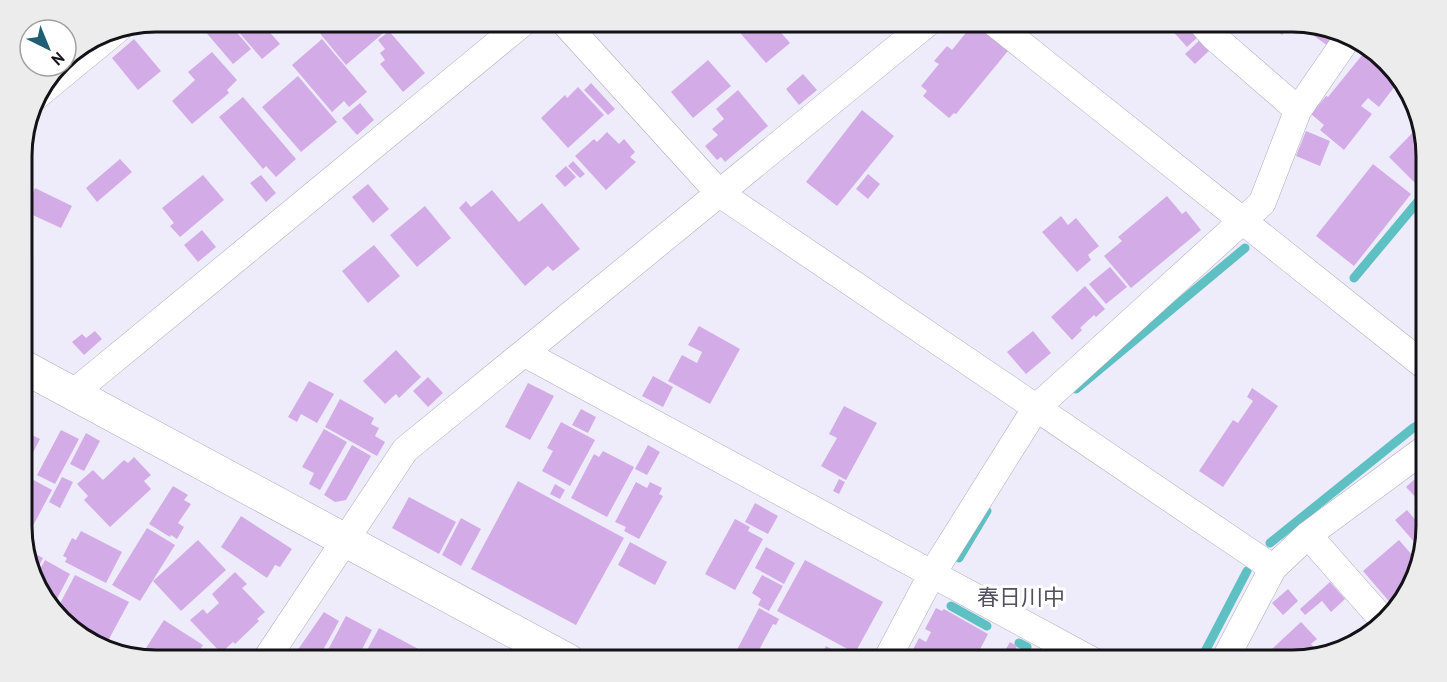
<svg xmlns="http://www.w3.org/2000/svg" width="1447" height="682" viewBox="0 0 1447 682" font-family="'PT Sans','Noto Sans JP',sans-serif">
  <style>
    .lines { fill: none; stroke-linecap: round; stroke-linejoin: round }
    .stream { stroke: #5fc0c4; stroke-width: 9 }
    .building { fill: #d3ace7 }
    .minor-casing { stroke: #aeacba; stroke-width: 28 }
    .tertiary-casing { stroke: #aeacba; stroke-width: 34 }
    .minor { stroke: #fff; stroke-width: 27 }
    .tertiary { stroke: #fff; stroke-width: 33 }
    .labels { text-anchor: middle; stroke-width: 6; stroke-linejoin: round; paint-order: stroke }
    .quarter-label { font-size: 22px; fill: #51505c; stroke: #fff }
    .rim { fill: none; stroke: #131217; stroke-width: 3 }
  </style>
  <rect width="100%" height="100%" fill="#eeecfb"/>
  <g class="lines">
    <path class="stream" d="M1354 278 1425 193
      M1076 389 1245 248
      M1270 543 1413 428 1426 420
      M959 558 987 511
      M951 606 987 626
      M1019 643 1027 647
      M1048 658 1052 661
      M1200 661 1247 571"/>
  </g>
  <path class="building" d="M200 21H227L251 49 233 64 198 23Z
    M229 21H260L280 44 262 59Z
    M329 21H382L388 29 346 65 318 31Z
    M730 21H771L790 43 766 63Z
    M1175 21H1188L1201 34 1187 47 1169 27Z
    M1266 21H1294L1282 35Z
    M973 24 1008 51 956 114 954 113 949 118 923 96 927 91 921 86 939 64 934 61 947 46 952 50Z
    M1315 26 1339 30 1328 46 1310 33Z
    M389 31 425 73 403 92 380 64 385 60 380 53 385 49 378 40Z
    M1203 37 1212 48 1195 64 1185 54Z
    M134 39 161 71 138 90 112 58Z
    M322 39 367 92 349 107 344 101 332 112 292 65Z
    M212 52 237 80 227 90 229 93 192 124 172 101 195 80 188 72Z
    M1363 54 1398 82 1379 107 1368 98 1361 106 1372 114 1344 150 1320 130 1324 125 1311 114 1326 96 1328 97Z
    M708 60 731 86 693 118 671 92Z
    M803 74 817 90 799 105 786 89Z
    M298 76 337 122 301 152 262 107Z
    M591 83 615 109 608 115 584 90Z
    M578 87 604 115 568 148 541 118 565 95 567 98Z
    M738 90 768 126 725 162 721 157 717 160 705 146 718 135 712 129 724 119 716 109Z
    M243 97 296 159 276 177 266 166 263 169 219 117Z
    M360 103 374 120 357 135 342 118Z
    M862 110 894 136 837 206 806 182Z
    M1420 125 1425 137V187L1422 190 1389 157Z
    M1306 131 1330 141 1320 166 1296 156Z
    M607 132 619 144 624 139 635 152 630 157 636 162 606 190 575 156 594 139 597 142Z
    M120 159 132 172 97 202 86 188Z
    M573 161 585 174 580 178 568 166Z
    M1373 164 1411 194 1354 266 1316 236Z
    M566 166 576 177 565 187 555 176Z
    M868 174 880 184 868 199 856 189Z
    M203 175 224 200 180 237 170 226 174 223 162 208Z
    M261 175 276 193 266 202 250 183Z
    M368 184 389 209 373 223 352 197Z
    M35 188 72 206 61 228 24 211Z
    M492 190 519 222 542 203 580 249 553 271 548 266 525 286 459 208 466 201 471 207Z
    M1167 196 1182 214 1186 211 1201 230 1131 288 1104 256 1122 241 1118 237Z
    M425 206 451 238 417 267 390 235Z
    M1061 216 1068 225 1076 218 1099 246 1088 255 1091 260 1077 272 1042 232Z
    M202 230 216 247 198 262 184 245Z
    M374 245 400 276 368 303 342 271Z
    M1110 267 1127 287 1106 304 1089 284Z
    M1085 286 1105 309 1096 317 1094 315 1080 328 1082 330 1072 340 1051 317Z
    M699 326 740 349 710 404 668 381 682 355 697 363 702 352 688 345Z
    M95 331 102 339 84 355 72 342 82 334 86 338Z
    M1033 331 1051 353 1026 374 1007 352Z
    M396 350 421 377 399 398 396 394 385 404 363 381Z
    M653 376 673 387 663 407 642 396Z
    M428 377 443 393 428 407 413 391Z
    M309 381 334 394 317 423 301 414 297 422 288 417Z
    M528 383 554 396 530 440 505 427Z
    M1252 388 1278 406 1223 487 1199 471 1233 420 1238 423 1253 401 1247 397Z
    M340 399 374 418 371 424 379 428 375 436 385 442 377 456 325 427Z
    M844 406 877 423 846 480 821 466 837 438 829 434Z
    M581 409 596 417 588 433 572 425Z
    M561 422 595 440 570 486 542 471 553 451 547 448Z
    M324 429 347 442 320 490 309 484 314 473 302 467Z
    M61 430 79 439 55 484 37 475Z
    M86 433 100 441 84 471 70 464Z
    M30 434 40 439 22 474V446Z
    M352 445 371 456 346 500 335 502 324 495Z
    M648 445 660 452 647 475 635 469Z
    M603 451 634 467 607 517 571 498 594 454 599 457Z
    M134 457 151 475 144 481 151 489 110 527 84 500 88 496 77 484 93 470 103 480 124 460 128 463Z
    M1426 469V502L1423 505 1406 487Z
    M62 477 73 482 60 508 49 502Z
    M30 478 52 490 27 537 22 535V493Z
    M839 479 845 482 839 494 833 491Z
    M518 481 624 538 576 625 471 569Z
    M636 482 647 488 650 482 662 488 659 494 663 496 639 539 624 531 626 527 615 522Z
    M555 484 565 490 560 499 550 494Z
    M173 486 188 495 184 500 191 504 178 523 184 527 177 539 171 535 170 537 149 524Z
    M409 497 456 522 439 554 392 528Z
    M755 503 778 516 768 534 745 522Z
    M1407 510 1425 531 1424 537 1416 544 1395 520Z
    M241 516 292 549 280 567 275 565 267 578 221 547Z
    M461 518 481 529 461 566 442 555Z
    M735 519 750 527 748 531 763 539 735 590 705 574Z
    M147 528 175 545 140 601 112 585Z
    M81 531 122 552 106 583 65 562 67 558 63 556 72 538 76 540Z
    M198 540 226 570 181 611 153 581Z
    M1399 540 1419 563 1416 578 1393 606 1363 571Z
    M630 542 667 562 655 585 618 565Z
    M766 547 795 563 784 584 755 568Z
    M33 553 43 558 35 574 29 561Z
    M45 560 70 574 51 610 36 577Z
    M805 560 883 602 855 653 777 611Z
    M235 572 247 584 242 588 265 612 257 619 259 621 235 644 233 642 221 653 190 620 203 609 207 614 219 603 212 594Z
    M75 575 129 602 103 650 55 613Z
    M762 575 783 586 769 611 758 605 761 599 752 593Z
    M1330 582 1345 599 1331 612 1322 601 1305 615 1300 609Z
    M1288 589 1298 601 1283 615 1272 603Z
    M759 608 779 619 776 625 773 624 753 661H731Z
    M936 608 942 611 944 609 988 634 974 661H916L919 654 915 661 908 659 919 638 926 642 931 632 925 629Z
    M324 612 339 621 317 661H290Z
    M346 616 372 630 356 661H322Z
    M164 620 203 645 193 661H160L144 651Z
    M1301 622 1317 639 1311 644 1316 650 1307 659 1300 661H1263L1261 659Z
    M379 628 424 652 419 661H361Z
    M1010 642 1017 646 1011 658 1003 654Z
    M114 643 134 657 109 652Z
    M826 646 853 661H818Z
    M983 651 1000 661H978Z"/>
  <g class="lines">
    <defs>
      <path id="minor" d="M563 21 719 193 1273 568
        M992 21 1426 367
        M1200 21 1214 37 1298 110
        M34 98 119 28
        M524 353 1093 661
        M72 394 525 21
        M1308 535 1382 619
        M265 661 405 450 930 21
        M886 661 932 574 1036 408 1262 203 1298 110 1349 36
        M1224 661 1273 568 1308 535 1426 448"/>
      <path id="tertiary" d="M22 366 569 661"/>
    </defs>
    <use href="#minor" class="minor-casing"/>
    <use href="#tertiary" class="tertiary-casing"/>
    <use href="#minor" class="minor"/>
    <use href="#tertiary" class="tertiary"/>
  </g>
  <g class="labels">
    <g class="quarter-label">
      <text x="1021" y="605">春日川中</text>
    </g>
  </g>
  <path d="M0 0H1447V682H0ZM156 32H1292A124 124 0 0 1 1416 156V526A124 124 0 0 1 1292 650H156A124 124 0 0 1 32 526V156A124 124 0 0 1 156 32Z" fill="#ececec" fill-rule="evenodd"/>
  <path class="rim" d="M156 32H1292A124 124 0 0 1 1416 156V526A124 124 0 0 1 1292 650H156A124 124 0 0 1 32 526V156A124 124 0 0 1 156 32Z"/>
  <g transform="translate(48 48) rotate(137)"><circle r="28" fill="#ffffff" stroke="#a1a0a2" stroke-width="1.5"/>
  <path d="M0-4.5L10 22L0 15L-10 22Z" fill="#205e74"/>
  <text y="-9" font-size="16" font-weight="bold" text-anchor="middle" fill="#131217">N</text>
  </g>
</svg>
